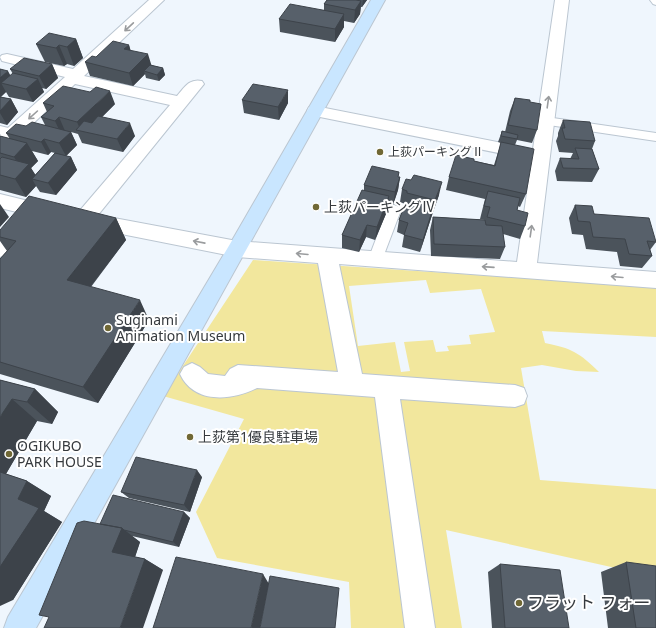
<svg xmlns="http://www.w3.org/2000/svg" width="656" height="628" viewBox="0 0 656 628" font-family="'Noto Sans','Noto Sans JP',sans-serif">
  <style>
    .green { fill: #f2e79d; fill-rule: evenodd }
    .lines { fill: none; stroke-linecap: round; stroke-linejoin: round }
    .lane-casing { stroke: #bbc6d1; stroke-width: 2 }
    .street-casing { stroke: #bbc6d1; stroke-width: 2 }
    .secondary-casing { stroke: #bbc6d1; stroke-width: 2 }
    .lane { fill: #fff; fill-rule: evenodd }
    .street { fill: #fff; fill-rule: evenodd }
    .secondary { fill: #c9e6ff; fill-rule: evenodd }
    .wall { fill: #4b535b; fill-rule: evenodd }
    .shaded-wall { fill: #3d434a }
    .building { fill: #57606a; stroke: #3d434a }
    .oneway { stroke: #9a9c9e }
    .poi-dot { fill: #706835; stroke: #fff; stroke-width: 1.5 }
    .labels { text-anchor: middle; stroke-width: 4; stroke-linejoin: round; paint-order: stroke }
    .far-poi-label { font-size: 12px; fill: #363a3e; stroke: #fff; text-anchor: start }
    .poi-label { font-size: 14px; fill: #363a3e; stroke: #fff; text-anchor: start }
    .near-poi-label { font-size: 17px; fill: #363a3e; stroke: #fff; text-anchor: start }
  </style>
  <rect width="100%" height="100%" fill="#eff6fd"/>
  <path class="green" d="M253 260 656 287V337L542 331 545 343C571 348 580 353 599 372L576 371 542 365 521 368 540 480 656 489V577L446 530 462 628H351L349 582 217 558 196 512 244 419 163 396ZM426 280 430 293 481 289 495 332 469 335 471 344 447 346 449 351 436 352 433 340 404 342 410 371 401 372 395 342 358 346 349 286Z"/>
  <g class="lines">
    <defs>
      <path id="lane" d="M650 0H656V5L653 4Z
        M546 117 656 133V141L542 124 540 121 542 118Z
        M0 126 17 130 19 133 17 136 13 137 0 134Z
        M394 205 399 207 401 210 382 260 380 264 375 265 370 264 368 260 387 210 389 207Z"/>
      <path id="street" d="M149 0H164L84 76 177 96C184 88 189 78 202 81L204 84 98 215 237 241 517 262 532 158 528 159 315 116 309 115 307 111 309 107 315 106 533 149 555 0H569L537 263 656 272V288L339 264 362 374 515 385 524 388 527 396 524 404 515 407 400 399 435 628H405L375 397 257 388C231 401 194 404 180 374L184 367 192 363 200 367 208 374 225 376 230 369 238 365 338 372 318 263 237 257 76 225 73 220 76 215 170 105 75 84 6 149 0 151V135L65 77 2 61 0 57 2 55 7 54 73 69Z
        M0 194 57 208 60 213 57 218 50 220 0 208Z
        M23 216 30 218 33 223 7 254 0 257V236L16 218Z"/>
      <path id="secondary" d="M371 0H385L36 628H4L8 617 230 244Z"/>
    </defs>
    <use href="#lane" class="lane-casing"/>
    <use href="#street" class="street-casing"/>
    <use href="#secondary" class="secondary-casing"/>
    <use href="#lane" class="lane"/>
    <use href="#street" class="street"/>
    <use href="#secondary" class="secondary"/>
  </g>
  <path class="wall" d="M327 0H367L362 7H361L360 14 354 23 344 21V27L335 42 280 32 279 19 324 10V4Z
    M76 39 83 58 74 66 67 64 64 66 45 62 36 44Z
    M129 45 130 50 151 65 163 68 165 75 159 81 146 78 145 74 133 86 90 76 85 62 96 57Z
    M52 64 58 78 46 89 42 88 44 92 33 102 9 97 6 92 1 97 11 99 18 112 7 125 0 123V69L11 76 13 74 10 69Z
    M515 98 530 102 537 130 532 143 517 140 515 145 526 194 520 207 518 206 517 210 525 226 520 239 503 234 505 247 500 259 431 256 430 230 433 217 485 220 480 219 485 199 446 190 449 177 474 161 494 165 501 143 498 142 502 131 505 132 510 111Z
    M242 100 288 103 279 120 244 113Z
    M43 103 115 104 102 117 135 136 123 152 82 143 78 134 71 132 77 145 66 156 71 157 77 170 56 195 40 192 36 186 26 197 0 190V136L10 139 6 133 26 126 45 125 41 117 47 112ZM32 151 48 155 51 152 55 153 35 175 31 168 38 161Z
    M563 120 595 141 592 149 599 169 592 182 557 181 555 171 560 158 570 159 573 153 559 152 556 141 558 136V133Z
    M399 172 398 177H400L398 190 393 205 388 204V209L375 240 366 237 359 252 342 248V235L364 190V185Z
    M402 189 439 195 433 212 420 252 402 247 404 235 397 232 399 220 405 204 400 202Z
    M575 205 656 242 650 250 652 256 642 268 620 266 617 252 586 249 583 235 572 234 569 218Z
    M116 218 126 240 91 287 149 320 98 403 0 374V259L7 251 0 241V230Z
    M0 380 35 389 58 412 52 424 37 421 6 474 27 481 51 496 44 511 62 522 13 600Z
    M202 477 190 512 129 498 121 492Z
    M184 512 190 518 179 547 132 536 140 542 135 557 145 559 163 570 49 617 100 524Z
    M626 562 656 628H608L601 572Z
    M500 564 569 628H492L488 572Z"/>
  <path class="shaded-wall" d="M363 0H367L362 7Z
    M361 1 360 14 354 23 355 10Z
    M344 14V27L335 42V29Z
    M76 39 83 58 74 66 67 47Z
    M59 45 67 64 64 66 56 48Z
    M129 45 133 58 124 49Z
    M148 54 152 67 144 71 145 74 133 86 129 73Z
    M52 64 58 78 46 89 39 76Z
    M163 68 165 75 159 81 157 75Z
    M8 71 15 84 1 83 6 92 0 97V78Z
    M38 79 44 92 33 102 26 89Z
    M288 90V103L279 120 278 107Z
    M110 91 115 104 87 132 81 131 77 122Z
    M11 99 18 112 7 125 0 113V111Z
    M59 117 65 131 61 134 55 121Z
    M130 123 135 136 123 152 117 139Z
    M71 132 77 145 66 156 59 143Z
    M44 139 51 152 48 155 41 142Z
    M27 143 38 161 31 168 39 180 32 179 36 186 26 197 15 179 22 171 14 157Z
    M71 157 77 170 56 195 48 183Z
    M400 177 398 190 393 205 395 192Z
    M442 182 439 195 433 212 420 252 423 240 435 200Z
    M389 196 388 209 375 240 377 227Z
    M0 204 9 217 0 227Z
    M116 218 126 240 80 300 67 280Z
    M367 225 366 237 359 252 360 240Z
    M140 300 149 320 98 403 83 387Z
    M35 389 58 412 52 424 27 402Z
    M12 399 37 421 0 484V417Z
    M197 470 202 477 190 512 184 505Z
    M27 481 51 496 44 511 62 522 13 600 0 606V567L18 499Z
    M184 512 190 518 179 547 173 542Z
    M122 528 140 542 133 563 112 552Z
    M145 559 163 570 143 628H120Z
    M263 574 269 584 260 628H251Z"/>
  <path class="building" d="M327 0H356L361 1 355 10 324 4Z
    M290 4 344 14 335 29 279 19Z
    M49 33 76 39 67 47 59 45 56 48 36 44Z
    M113 41 129 45 124 49 148 54 129 73 85 62 92 56 96 57Z
    M24 58 52 64 39 76 10 69Z
    M150 65 163 68 157 75 144 71Z
    M0 69 8 71 0 78Z
    M13 73 38 79 26 89 1 83Z
    M253 84 288 90 278 107 242 100Z
    M63 86 90 92 96 87 110 91 77 122 59 117 55 121 41 117 54 106 43 103Z
    M0 97 11 99 0 111Z
    M515 98 530 100V102L541 104 537 130 508 125Z
    M98 116 130 123 117 139 76 130 84 121 92 123Z
    M563 120 590 122 595 141 565 139 562 128H565Z
    M32 122 71 132 59 143 44 139 41 142 6 133 16 124 26 126Z
    M502 131 518 135 517 139 501 136Z
    M0 136 27 143 14 157 0 153Z
    M501 142 534 149 526 194 449 177 456 155 474 159V161L495 166Z
    M575 148 592 149 599 169 563 168 560 158 579 159Z
    M55 153 71 157 48 183 32 179Z
    M2 157 29 164 15 179 0 175V159Z
    M372 166 399 172 398 177H400L395 192 364 185Z
    M414 175 442 182 435 200 407 193V191L402 189 406 179 411 180Z
    M362 190 389 196 377 227 367 225 360 240 342 235Z
    M488 191 520 198 517 210 528 213 525 226 487 217 490 207 484 206Z
    M29 196 116 218 67 280 140 300 83 387 0 362V259L16 241 0 237V230Z
    M416 200 434 205 423 240 404 235 408 223 399 220 405 204 413 205Z
    M575 205 592 206 594 214 649 218 656 242 647 241 652 256 629 254 625 239 593 237 590 222 578 221Z
    M433 217 485 220 486 225 502 226 505 247 434 244Z
    M0 380 35 389 27 402 12 399 0 417Z
    M136 457 197 470 184 505 121 492Z
    M0 472 27 481 18 499 39 508 0 567Z
    M113 495 184 512 173 542 124 530 122 528 100 524Z
    M84 521 122 528 112 552 145 559 120 628H44L49 617 39 615 77 523Z
    M176 557 263 574 251 628H153Z
    M626 562 656 566V628H636Z
    M500 564 560 570 569 628H505Z
    M270 576 339 588 335 628H260Z"/>
  <defs><path id="oneway-shaft" d="M-6 0H5M1.5-3L5.5 0L1.5 3" fill="none" stroke-width="1.6" stroke-linecap="round" stroke-linejoin="round"/></defs>
  <g class="oneway">
    <use href="#oneway-shaft" transform="translate(129 27) rotate(137)"/>
    <use href="#oneway-shaft" transform="translate(548 102) rotate(-82)"/>
    <use href="#oneway-shaft" transform="translate(33 115) rotate(138)"/>
    <use href="#oneway-shaft" transform="translate(531 231) rotate(-82)"/>
    <use href="#oneway-shaft" transform="translate(199 242) rotate(-169)"/>
    <use href="#oneway-shaft" transform="translate(302 254) rotate(-175)"/>
    <use href="#oneway-shaft" transform="translate(488 267) rotate(-176)"/>
    <use href="#oneway-shaft" transform="translate(617 277) rotate(-175)"/>
  </g>
  <g class="poi-dot">
    <circle cx="380" cy="152" r="4"/>
    <circle cx="316" cy="207" r="4"/>
    <circle cx="108" cy="328" r="4"/>
    <circle cx="190" cy="437" r="4"/>
    <circle cx="9" cy="454" r="4"/>
    <circle cx="519" cy="603" r="4"/>
  </g>
  <g class="labels">
    <g class="far-poi-label">
      <text x="388" y="156">上荻パーキングⅡ</text>
    </g>
    <g class="poi-label">
      <text x="324" y="212">上荻パーキングⅣ</text>
      <text x="116" y="325">Suginami<tspan x="116" dy="16">Animation Museum</tspan></text>
      <text x="198" y="442">上荻第1優良駐車場</text>
      <text x="17" y="451">OGIKUBO<tspan x="17" dy="16">PARK HOUSE</tspan></text>
    </g>
    <g class="near-poi-label">
      <text x="527" y="609">フラット フォー</text>
    </g>
  </g>
</svg>
